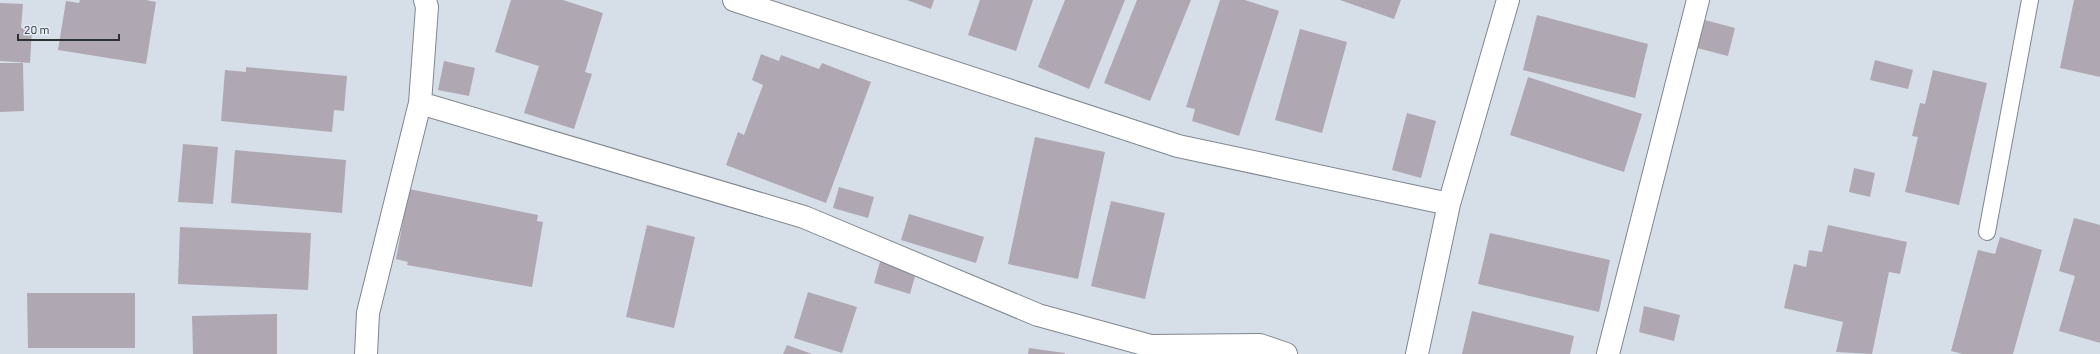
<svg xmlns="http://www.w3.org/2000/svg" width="2100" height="354" viewBox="0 0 2100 354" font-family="Barlow,sans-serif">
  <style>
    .building { fill: #afa8b2 }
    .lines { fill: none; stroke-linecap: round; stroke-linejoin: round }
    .lane-casing { stroke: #7f878f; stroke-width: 18 }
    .street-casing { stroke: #7f878f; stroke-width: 24 }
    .lane { stroke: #fff; stroke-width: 16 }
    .street { stroke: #fff; stroke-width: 22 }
  </style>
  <rect width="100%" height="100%" fill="#d6dfe8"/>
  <path class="building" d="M80 0H146L156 2 146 64 58 50 66 1 79 3Z
    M511 0H563L603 13 585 72 592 74 574 129 524 113 539 66 495 52Z
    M907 0H934L931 9Z
    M980 0H1033L1016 51 968 35Z
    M1065 0H1125L1089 89 1038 67Z
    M1137 0H1191L1150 101 1104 83Z
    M1220 0H1245L1279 11 1239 136 1192 121 1195 109 1186 107Z
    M1340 0H1401L1394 19Z
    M2074 0H2100V77L2060 68Z
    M0 3 23 4 21 28 32 29 30 63 0 61Z
    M1537 15 1648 44 1635 98 1523 70Z
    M1705 20 1735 28 1728 56 1697 48Z
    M1300 29 1347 42 1322 133 1275 120Z
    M761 54 779 61 781 55 819 69 822 63 871 82 826 203 726 165 738 132 744 135 763 85 752 80Z
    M1875 60 1913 70 1908 89 1870 80Z
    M444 61 475 68 469 96 438 90Z
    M0 63H23L24 111 0 112Z
    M246 67 347 76 344 111 334 110 332 132 221 121 225 70 246 72Z
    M1933 70 1987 83 1959 205 1905 192 1918 137 1912 136 1920 103 1925 104Z
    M1528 77 1642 114 1624 172 1510 135Z
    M1407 113 1436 121 1421 178 1392 170Z
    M1035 137 1105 152 1078 279 1008 264Z
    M183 144 218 147 213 204 178 202Z
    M235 150 346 160 342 213 231 203Z
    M1854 168 1875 173 1870 197 1849 192Z
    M839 187 874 197 868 218 833 208Z
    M409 189 538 215 537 221 543 222 532 287 407 265 408 262 396 259Z
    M1111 201 1165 213 1145 299 1091 286Z
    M909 214 984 237 976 263 901 240Z
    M2074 218 2100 225V343L2059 331 2075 276 2059 271Z
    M647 225 695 237 674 328 626 317Z
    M1828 225 1907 242 1900 274 1889 272 1872 354 1836 352 1843 322 1784 308 1794 264 1806 267 1809 250 1822 252Z
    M180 227 311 233 308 290 178 284Z
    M1490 233 1610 260 1599 312 1478 284Z
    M2000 237 2042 250 2013 354H1963L1951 351 1978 250 1995 254Z
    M881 258 917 269 910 294 874 283Z
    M808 292 857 307 842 353 794 338Z
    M27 293H135V348H28Z
    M1644 306 1680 315 1674 341 1639 332Z
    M1472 311 1574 336 1570 354H1462Z
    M277 314V354H193L192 316Z
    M787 345 812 354H783Z
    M1029 348 1065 353V354H1028Z"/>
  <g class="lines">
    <defs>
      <path id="lane" d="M1987 232 2030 0"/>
      <path id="street" d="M734 0 1178 146 1449 204
        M420 103 804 217 1038 315 1151 346 1260 345 1286 354
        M366 354 368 313 420 103 427 7 425 0
        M1417 354 1449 204 1508 0
        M1608 354 1698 0"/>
    </defs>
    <use href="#lane" class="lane-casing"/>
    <use href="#street" class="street-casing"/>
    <use href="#lane" class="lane"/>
    <use href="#street" class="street"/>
  </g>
  <path d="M18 34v6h101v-6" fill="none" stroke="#2d3134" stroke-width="2"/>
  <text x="24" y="34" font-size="12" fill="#2d3134" stroke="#e3edf5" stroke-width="3" paint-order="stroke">20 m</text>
</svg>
